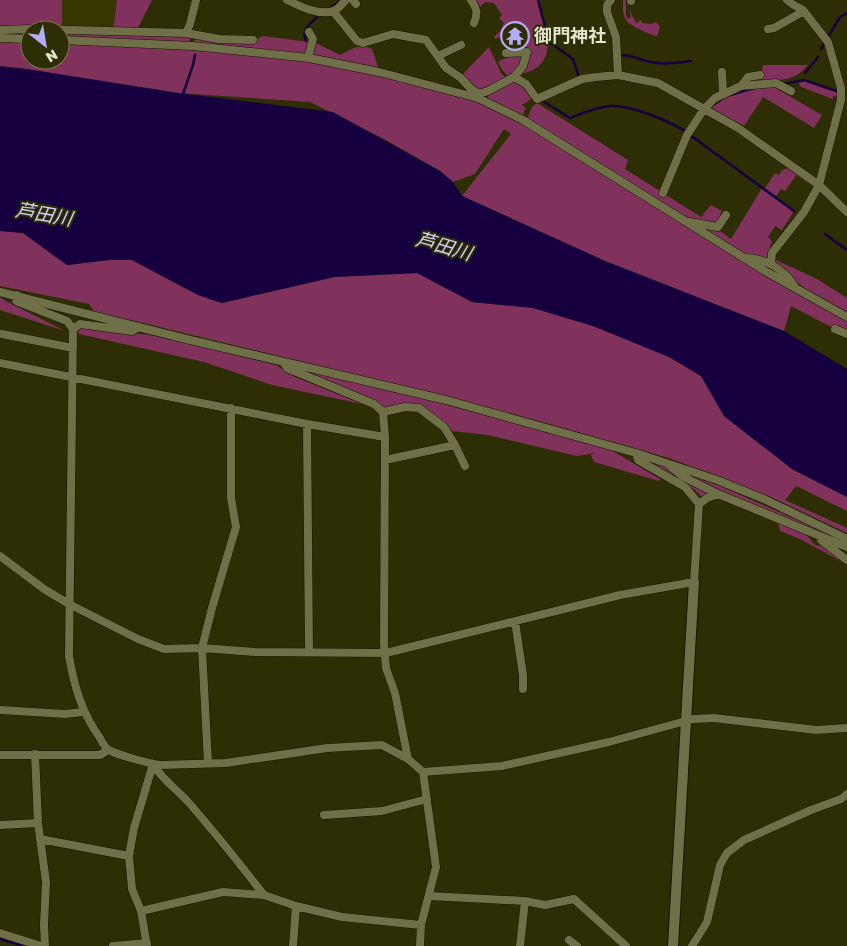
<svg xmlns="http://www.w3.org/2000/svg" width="847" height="946" viewBox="0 0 847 946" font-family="'Golos Text','Noto Sans JP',sans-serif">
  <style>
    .built { fill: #373703 }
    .green { fill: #80325c; fill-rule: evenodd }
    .water { fill: #16003f }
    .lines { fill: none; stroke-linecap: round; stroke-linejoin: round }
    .stream { stroke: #16003f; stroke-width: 2.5 }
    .minor-casing { stroke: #161500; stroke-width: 9 }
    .tertiary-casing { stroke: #161500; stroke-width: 12 }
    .minor { stroke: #6f7048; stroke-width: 8 }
    .tertiary { stroke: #6f7048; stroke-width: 10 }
    .labels { text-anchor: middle; stroke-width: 4; stroke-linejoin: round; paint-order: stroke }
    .poi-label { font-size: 18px; font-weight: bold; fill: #e4e5cf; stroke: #2e2e05; text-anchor: start }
    .water-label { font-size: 19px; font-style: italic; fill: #d2cefe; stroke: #2e2e05 }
  </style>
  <rect width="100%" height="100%" fill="#2e2e05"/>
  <path class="built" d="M62 0H117L113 32 62 30Z"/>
  <path class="green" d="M0 0H62V30L113 31 117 0H152L136 32 191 35 189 46 308 58 478 98 717 241 613 172 527 119 532 107 537 103 628 160 625 169 701 217 711 205 722 211 717 223 712 225 731 239 762 188 794 211 782 230 775 226 768 237 772 241 768 254C781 286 818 301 847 317V334L835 329 791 306 784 331 605 261 462 196 511 134 504 129 475 174 453 182 440 171 386 140 310 102 178 93 0 66ZM30 30H60V60H30Z
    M475 0H539C544 23 559 55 533 70 528 72 522 74 517 75L529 57 512 50 509 43 519 39 518 37 521 35 516 29 508 33V38L506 39 502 35 496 39 494 37 500 31 504 23 499 18 502 15 494 3 485 2 480 7Z
    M623 0H626V15L628 19 631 17 629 9 636 23 641 20 642 23 651 24 656 22 660 27 657 36C650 35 631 26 627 21 622 15 623 7 623 0Z
    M263 36 309 42 306 55 194 43 195 38 249 43Z
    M316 43 340 55C351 49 360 43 372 49L378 67 313 56Z
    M489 47 501 73 507 79 480 90 472 88 461 76Z
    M525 54C525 62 516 73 508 76L503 71 498 62C504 58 518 54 525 54Z
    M763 65H808C793 83 781 79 760 81Z
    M515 81 522 84 533 98 522 105 526 108 522 116 488 98V94Z
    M805 81 837 92V97L833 96V99L801 87 799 83Z
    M772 86 822 115 814 128 763 97 744 126 742 124 739 126 711 109 713 108 711 107C732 93 747 90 772 86Z
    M789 166 815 185V188L796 175 786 190 785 191 781 189 776 196 765 188 775 173 779 175 782 170 786 169Z
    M0 231 23 233 67 265 109 260H132L198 295 222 303 334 277 417 273 472 302 533 308 593 326 669 357 701 376 724 416 792 469 847 497V511L796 486 785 500 847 528V533L773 498 669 458 460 400 94 311 89 304 0 286Z
    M774 259 817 279 847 298V313L809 292 774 263Z
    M0 297 4 300 65 331 0 310Z
    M82 327 149 335 276 365 295 377 362 404 272 385 204 362 79 334 76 330Z
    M293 368 429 400 611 450 660 479 659 481 594 462 591 455 595 453 577 456 488 435 452 431 428 411 386 409Z
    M645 460 720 486 847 542V545L720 492 701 496 695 490Z
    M778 523 805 533 815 545 821 546 846 564 802 540 780 531Z"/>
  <path class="water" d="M0 66 27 69 178 93 333 112 440 171 453 182 462 196 605 261 784 331 847 369V497L792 469 724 416 701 376 669 357 593 326 533 308 472 302 417 273 334 277 222 303 198 295 132 260H109L67 265 23 233 0 231Z"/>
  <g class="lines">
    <path class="stream" d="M538 0 549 42 573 59 579 77
      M332 7 340 1
      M306 41C301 30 310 24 317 17
      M821 49 840 17 847 13
      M622 55C632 55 640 60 650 62 662 65 678 63 691 61
      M805 73 818 57
      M783 84 804 80 836 91
      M730 95 754 88
      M182 97 193 65 195 55
      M541 100 570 118C583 113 596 107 610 106 633 105 668 121 687 132
      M713 105 723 98
      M690 135 794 211
      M825 234 847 250
      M0 939 24 946"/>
    <defs>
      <path id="minor" d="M287 0C299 6 319 16 334 11 338 9 343 3 346 0
        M353 0 356 4
        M471 0C477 8 478 14 474 23
        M611 0 607 5V12L616 37 618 75
        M631 1V0
        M333 11 357 41 363 43 393 34 426 40 446 68 461 78 470 88 479 94 478 98
        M768 29 774 28 804 11
        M0 30 31 29 186 33 219 39 253 40
        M186 33 190 24 196 0
        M0 38 30 39
        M60 40 193 46 309 58 379 72 478 98 523 120 765 271 847 317
        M506 53 527 52 523 66 514 77
        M438 56 461 45
        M308 58 313 39 309 32
        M722 72 723 94
        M741 86 776 83 791 91
        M479 94 488 91 514 77 526 84 537 99 582 79 596 77 618 75 658 83 738 128 819 185 847 212
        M663 193 687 135 704 109 715 98 741 86 748 77 760 75
        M689 222 718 227 726 215
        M745 258C766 258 785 270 795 287
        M771 263 772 253 804 212 819 185 841 100V88L828 42 803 10 792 4 787 0
        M0 292 186 339 446 400 636 453 717 480 764 499 847 539
        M17 295 16 301 67 321 73 329 80 324 132 331 139 327
        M73 329 69 656C74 686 82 713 100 738 102 742 105 748 109 750 117 755 151 764 161 765L226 763 327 748 382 745 408 759
        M835 329 847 334
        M2 334 73 348
        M0 363 307 424 385 437
        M284 363 287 368 374 404 383 412 385 437 384 644 386 668 395 693 408 759 423 772 436 867 421 925 420 946
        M383 412 405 407 419 408 444 427 455 445 465 466
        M307 424 309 652
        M385 460 455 445
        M670 466 682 476 718 494 847 547
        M699 504 707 498 718 494
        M821 540 847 560
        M0 556 44 589 69 604 138 639 164 649 202 648 255 652 386 653 620 595 694 582 699 504 685 487 638 460 636 453
        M515 621 523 675V689
        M0 710 65 714 84 712
        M35 754 38 823 46 882 44 925 45 946
        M0 755H100L108 750
        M208 763 202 648 212 608 236 527 231 498V408
        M153 764C162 780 178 790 190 804 216 834 240 864 264 895
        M423 772 502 766 609 742 693 719 714 718 816 730 847 728
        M324 815 382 811 427 799
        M0 825 38 823
        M40 839 129 856
        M429 896 525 901 545 905 574 899 626 946
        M141 911 223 892 264 895 296 906 342 917 421 925
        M0 933 41 946
        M569 940 577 946
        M113 946 147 943
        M147 946 141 911 132 889 129 856 134 828 153 764
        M293 946 296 906
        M520 946 525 901
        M692 946 707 922 720 865 727 853 744 840 811 810 841 799 847 794"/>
      <path id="tertiary" d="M673 946 694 582"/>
    </defs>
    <use href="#minor" class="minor-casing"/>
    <use href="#tertiary" class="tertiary-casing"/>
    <use href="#minor" class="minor"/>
    <use href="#tertiary" class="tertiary"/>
  </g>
  <defs>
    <symbol id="temple-ring" viewBox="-11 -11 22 22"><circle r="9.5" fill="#2e2e05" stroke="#b5acf8" stroke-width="1.5"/><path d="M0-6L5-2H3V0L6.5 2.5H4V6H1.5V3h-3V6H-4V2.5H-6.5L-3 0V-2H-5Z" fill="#b5acf8"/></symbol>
  </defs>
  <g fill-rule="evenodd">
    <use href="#temple-ring" x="499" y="20" width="32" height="32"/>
  </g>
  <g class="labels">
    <g class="poi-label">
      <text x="534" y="42">御門神社</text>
    </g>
    <g class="water-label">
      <text transform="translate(44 214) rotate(10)" y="7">芦田川</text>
      <text transform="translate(444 246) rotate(16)" y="7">芦田川</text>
    </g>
  </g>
  <g transform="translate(45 45) rotate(149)"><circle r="24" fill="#2e2e05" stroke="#777756"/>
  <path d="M0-4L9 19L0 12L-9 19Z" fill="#b5acf8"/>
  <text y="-8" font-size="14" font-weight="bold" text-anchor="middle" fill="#e4e5cf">N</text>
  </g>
</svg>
